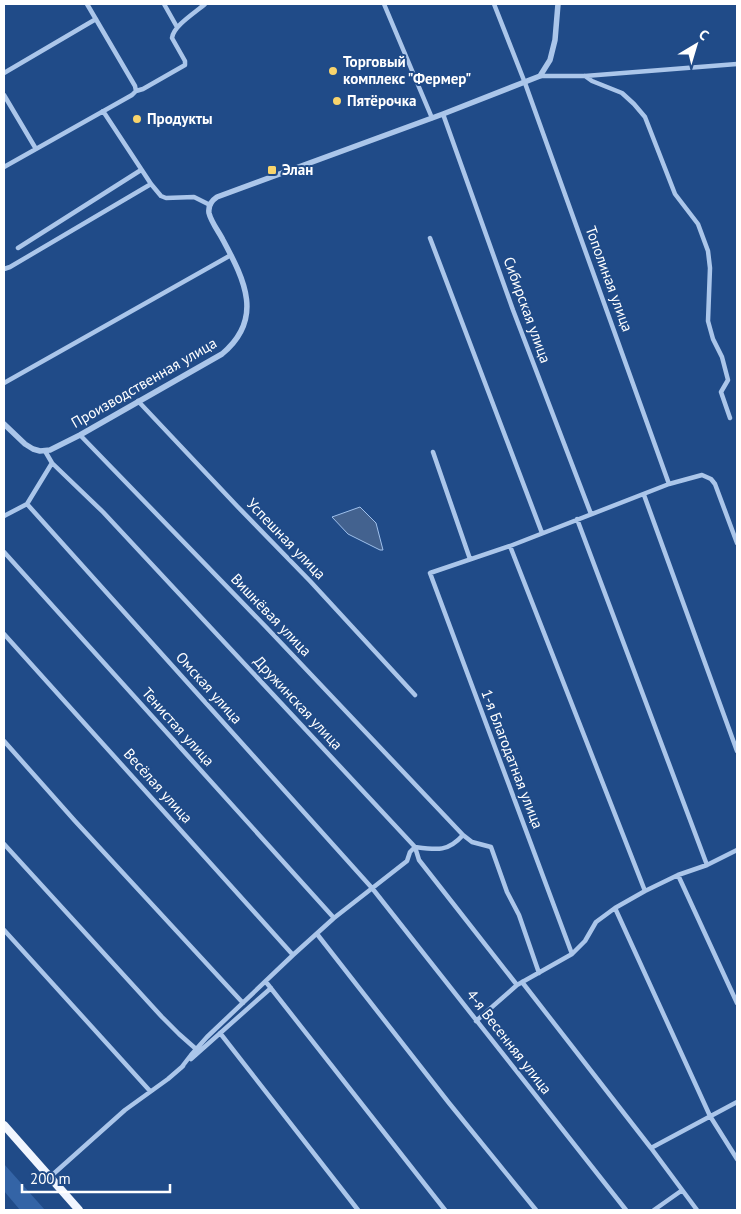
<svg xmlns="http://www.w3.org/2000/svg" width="741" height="1214" viewBox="0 0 741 1214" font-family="'PT Sans',sans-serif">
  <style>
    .green { fill: #3464a6 }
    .water { fill: #43628f; stroke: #9fc0ec }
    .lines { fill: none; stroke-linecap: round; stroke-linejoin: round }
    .minor { stroke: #abc6ea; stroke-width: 4.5 }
    .tertiary { stroke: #abc6ea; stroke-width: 5.5 }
    .primary { stroke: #f0f5fe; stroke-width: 8 }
    .poi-dot { fill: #f8d46c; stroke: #204b88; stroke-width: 2 }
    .labels { text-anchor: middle; stroke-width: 4; stroke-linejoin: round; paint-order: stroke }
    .poi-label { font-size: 15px; font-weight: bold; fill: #fff; stroke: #204b88; text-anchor: start }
    .street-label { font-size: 15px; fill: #fff; stroke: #204b88 }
  </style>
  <rect width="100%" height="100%" fill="#204b88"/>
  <path class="green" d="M4 1164 45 1210H20L4 1191Z"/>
  <path class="water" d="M360 507 376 523 383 550H380L348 534 332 517Z"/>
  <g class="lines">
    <path class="minor" d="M87 4 135 86 136 91
      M164 4 177 27
      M384 4 432 118
      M494 4 525 83 669 484
      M4 73 96 19
      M540 76H585L737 64
      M585 76 592 81 622 93 634 104 645 117 675 194 698 224 708 251 710 268 708 321 713 339 722 357 728 380 721 392 730 418
      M136 91 143 89 185 65V61L172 38C173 26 196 12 205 4
      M4 95 36 149
      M103 111 151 184 161 196 166 198 194 197 210 205
      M443 114 513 310 591 514
      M4 167 132 95 136 91
      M430 238 542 533
      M18 248 141 170
      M4 269 10 267 151 184
      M4 383 231 255
      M138 401 237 506 310 581 415 695
      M80 435 266 627 463 835
      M45 451 52 463 103 512 415 847 419 860 517 985
      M433 452 470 559
      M644 495 737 751
      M27 504 372 888 626 1210
      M4 516 27 504 52 463
      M577 519 707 865
      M510 546 645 891
      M4 552 334 918
      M4 634 293 955
      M4 741 75 821 243 1003
      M4 844 162 1017 179 1034 196 1049 198 1048
      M678 875 737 1003
      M615 908 710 1116 737 1159
      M4 930 150 1091
      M317 934 449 1103 536 1210
      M572 954 430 573 510 546 669 484 702 475 711 479 715 484 737 543
      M266 982 445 1210
      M522 982 651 1148 697 1210
      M476 1021 517 985 572 954 585 941 596 922 615 908 645 891 678 875 707 865 737 850
      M220 1033 358 1210
      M191 1059 271 988
      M181 1068 191 1055 207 1037 293 955 334 918 407 861 410 852 415 847C437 850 448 852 463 835L472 842 491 847 507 892 519 915 539 973
      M651 1148 737 1102
      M50 1177 125 1110 168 1079 183 1066
      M654 1210 681 1191"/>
    <path class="tertiary" d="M4 424 25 444 33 449 40 451 50 450 80 435 222 354C264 319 245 281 223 240 219 232 211 222 209 213 208 206 211 201 217 197L443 114 540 76 550 60 555 40 558 4"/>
    <path class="primary" d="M4 1125 79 1210"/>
  </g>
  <g class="poi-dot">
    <circle cx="333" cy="71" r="5"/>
    <circle cx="337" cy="101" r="5"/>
    <circle cx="137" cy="119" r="5"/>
    <rect x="267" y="165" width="10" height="10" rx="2.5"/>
  </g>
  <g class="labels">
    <g class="poi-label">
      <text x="343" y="67">Торговый<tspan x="343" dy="17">комплекс "Фермер"</tspan></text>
      <text x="347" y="106">Пятёрочка</text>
      <text x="147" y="124">Продукты</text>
      <text x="282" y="175">Элан</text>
    </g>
    <g class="street-label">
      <text transform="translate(609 279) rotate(70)" y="5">Тополиная улица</text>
      <text transform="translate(527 310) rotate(70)" y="5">Сибирская улица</text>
      <text transform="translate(144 383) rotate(-30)" y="5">Производственная улица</text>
      <text transform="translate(286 539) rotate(46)" y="5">Успешная улица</text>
      <text transform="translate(271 615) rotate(46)" y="5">Вишнёвая улица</text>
      <text transform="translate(209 688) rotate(48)" y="5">Омская улица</text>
      <text transform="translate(298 703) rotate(47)" y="5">Дружинская улица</text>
      <text transform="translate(178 727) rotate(48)" y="5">Тенистая улица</text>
      <text transform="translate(512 759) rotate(69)" y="5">1-я Благодатная улица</text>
      <text transform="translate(158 786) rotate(48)" y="5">Весёлая улица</text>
      <text transform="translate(509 1042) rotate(52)" y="5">4-я Весенняя улица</text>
    </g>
  </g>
  <rect width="741" height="1214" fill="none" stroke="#ffffff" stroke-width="10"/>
  <g transform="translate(696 45) rotate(38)" stroke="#204b88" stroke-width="4" paint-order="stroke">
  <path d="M0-4L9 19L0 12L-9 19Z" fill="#ffffff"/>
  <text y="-8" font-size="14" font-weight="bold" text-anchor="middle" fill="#ffffff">С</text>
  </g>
  <path d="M22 1184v8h148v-8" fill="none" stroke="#ffffff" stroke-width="2.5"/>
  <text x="30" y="1184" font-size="15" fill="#ffffff" stroke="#204b88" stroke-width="4" paint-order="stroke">200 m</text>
</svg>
